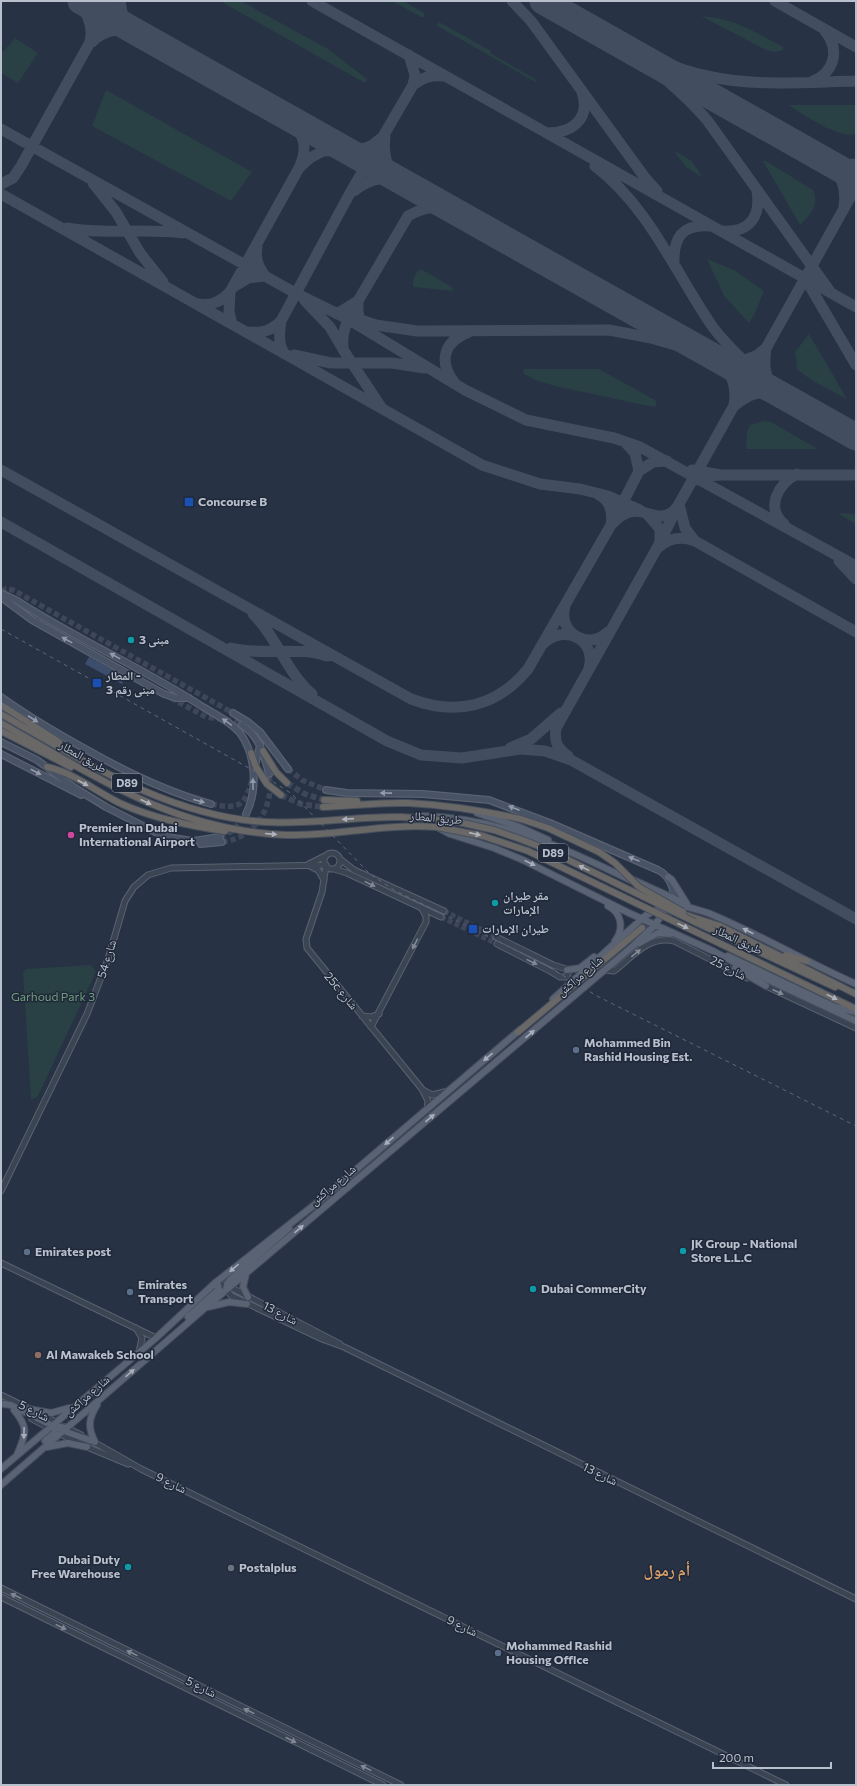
<svg xmlns="http://www.w3.org/2000/svg" width="857" height="1786" viewBox="0 0 857 1786" font-family="Commissioner,'Noto Naskh Arabic',sans-serif">
  <style>
    .green { fill: #294045 }
    .water { fill: #3d4e6d }
    .lines { fill: none; stroke-linecap: round; stroke-linejoin: round }
    .taxiway { stroke: #424d5f; stroke-width: 11 }
    .runway { stroke: #424d5f; stroke-width: 27 }
    .tertiary-tunnel { stroke: #3d4759; stroke-width: 5; stroke-dasharray: 5 2.5; stroke-linecap: butt }
    .secondary-tunnel { stroke: #3d4759; stroke-width: 5.5; stroke-dasharray: 5.5 3; stroke-linecap: butt }
    .trunk-tunnel { stroke: #3d4759; stroke-width: 6; stroke-dasharray: 6 3; stroke-linecap: butt }
    .tertiary-casing { stroke: #5a6271; stroke-width: 7 }
    .secondary-casing { stroke: #5a6271; stroke-width: 8 }
    .primary-casing { stroke: #454d5d; stroke-width: 8 }
    .trunk-casing { stroke: #464f5e; stroke-width: 8 }
    .tertiary { stroke: #3b4453; stroke-width: 5 }
    .secondary { stroke: #495366; stroke-width: 5.5 }
    .primary { stroke: #5a6373; stroke-width: 6 }
    .trunk { stroke: #6a6866; stroke-width: 6 }
    .rail { stroke: #5e687a; stroke-width: 1; stroke-dasharray: 4 4; stroke-linecap: butt }
    .trunk-bridge-casing { stroke: #464f5e; stroke-width: 8; stroke-linecap: butt }
    .trunk-bridge { stroke: #6a6866; stroke-width: 6 }
    .oneway { fill: #929aa9 }
    .oneway2 { fill: #adb3be }
    .oneway3 { fill: #a6adbb }
    .oneway4 { fill: #808896 }
    .transit-dot { fill: #1a4fb4; stroke: #202939; stroke-width: 1.5 }
    .culture-dot { fill: #0f9aa8; stroke: #202939; stroke-width: 1.5 }
    .hotel-dot { fill: #d1479c; stroke: #202939; stroke-width: 1.5 }
    .service-dot { fill: #5c6f8a; stroke: #202939; stroke-width: 1.5 }
    .education-dot { fill: #8d6e63; stroke: #202939; stroke-width: 1.5 }
    .worship-dot { fill: #6b7280; stroke: #202939; stroke-width: 1.5 }
    .labels { text-anchor: middle; stroke-width: 3; stroke-linejoin: round; paint-order: stroke }
    .shield { fill: #202939; stroke: #8b93a1; stroke-width: 1 }
    .shield-label { font-size: 11px; font-weight: bold; fill: #b9c0cd }
    .poi-label { font-size: 12px; font-weight: bold; fill: #b9c0cd; stroke: #202939; text-anchor: start }
    .street-label { font-size: 12px; fill: #b9c0cd; stroke: #202939 }
    .park-label { font-size: 12px; fill: #709e7d; stroke: #202939 }
    .district-label { font-size: 16px; font-weight: bold; fill: #d89f69; stroke: #202939 }
  </style>
  <rect width="100%" height="100%" fill="#273244"/>
  <path class="green" d="M220 1H241L328 49 367 79 365 83Z
    M392 1H403L424 13 425 17H421Z
    M701 16C733 18 756 32 783 47V50L775 52 766 50Z
    M439 22 491 51 490 53 535 79 537 83 439 27 437 25Z
    M15 38 38 53 18 83 1 73V54Z
    M106 90 252 172 231 201 92 126Z
    M788 105H856V134C837 139 805 115 788 105Z
    M673 150 692 161 703 178 686 167Z
    M763 161H766L813 190C820 205 810 215 800 225Z
    M707 259 734 270 764 291 755 313 749 323 724 296Z
    M421 269 452 287 453 291 414 287C410 282 416 271 421 269Z
    M809 334 847 399 811 380 797 369 795 352Z
    M524 369H599L655 400 657 405 653 407 555 386 535 380 523 373Z
    M764 421 771 422 818 449H746L747 431 750 425Z
    M841 513 856 514V524L840 515Z
    M91 965 96 972 38 1096 31 1100 23 973 26 969Z"/>
  <path class="water" d="M89 657 126 677 122 684 85 664Z"/>
  <g class="lines">
    <path class="taxiway" d="M79 1C87 13 94 27 90 41
      M312 1 856 307
      M512 1 531 21 646 179 657 191
      M775 1 856 47
      M92 42C104 30 116 29 133 30L123 18 120 1
      M623 46C654 69 682 91 707 120L829 290
      M638 52C661 62 683 71 707 76 755 87 807 82 856 81
      M409 55 415 75 413 85
      M813 81C835 72 840 49 825 31
      M292 120C304 138 308 145 300 166
      M1 129 299 295 348 319 465 390 526 420 614 438 640 447 856 566
      M547 133C572 133 591 119 582 92
      M830 163C841 176 847 188 844 206
      M830 163 842 165 856 164
      M595 166C649 207 675 272 712 326 722 340 735 352 747 364
      M93 183 116 212 140 253 163 282
      M1 184 13 178 21 166 113 1
      M856 187 679 504 685 528 695 541 856 632
      M354 191C367 181 377 178 393 177 386 163 383 153 385 137
      M1 194 482 465 540 484 580 489 608 496 640 510
      M67 228C105 235 144 228 183 233
      M722 231C750 233 761 216 757 191
      M674 265C673 238 682 223 711 226
      M805 278 856 365
      M235 286 248 278 265 276C258 266 255 259 257 247
      M230 292 229 312 232 324
      M305 301 330 327 344 351 381 407
      M198 304C212 306 220 302 230 292L299 168 310 158 323 151 360 150 371 146 380 139
      M337 314 358 301C350 316 341 329 343 347
      M355 318 376 325 417 331 609 330 651 338 692 350 720 361 736 363 756 356 766 348C764 363 764 372 771 386
      M281 321C279 332 278 344 284 353
      M361 325 358 312V301L408 216C428 205 436 206 458 213
      M249 332C263 333 271 331 281 321L350 193 413 85C424 77 430 75 443 76
      M294 355 331 363H392L424 368
      M720 361C733 375 737 387 734 406 750 393 757 391 778 393
      M766 381 794 402
      M454 382C438 361 444 341 469 332
      M1 470 411 699C456 716 497 707 528 669L611 525C638 495 651 525 671 513 674 511 677 507 679 504
      M692 470 721 475 707 476 697 480
      M639 471 653 462 667 461
      M721 475H856
      M599 495C611 501 613 513 611 525
      M620 508 639 471 635 453 625 442
      M647 514 660 529V542
      M1 522 387 741 421 755 462 758 521 749 545 751 571 760 856 919
      M784 524C765 508 778 484 797 474
      M659 547C669 538 682 536 695 541
      M839 561 856 579
      M565 606C557 633 589 651 608 632
      M253 614C277 637 286 672 312 694
      M544 643C564 624 597 639 589 668
      M231 648C262 656 299 646 327 656
      M510 748 531 739 561 713
      M568 756C557 748 554 742 556 728L656 550 677 508"/>
    <path class="runway" d="M81 1 856 437
      M543 1 856 178"/>
    <path class="tertiary-tunnel" d="M444 911 496 937
      M441 917 497 944"/>
    <path class="secondary-tunnel" d="M1 591 6 589 13 590 233 713
      M24 612 55 630
      M171 698 206 717 233 721 242 725
      M288 769 302 780 326 790
      M211 804C241 810 245 806 253 776
      M220 837 233 831 244 817
      M222 842C255 838 275 807 269 774"/>
    <path class="trunk-tunnel" d="M287 783 305 794 324 800
      M281 795 301 804 323 807
      M642 928 662 917 680 914"/>
    <defs>
      <path id="tertiary" d="M324 861a8 8 0 1 1 16 0a8 8 0 1 1-16 0Z
        M340 859 354 870 444 911
        M309 864 327 855
        M310 866 318 870 324 880
        M326 866 322 892 306 939 307 948 422 1089 428 1101 427 1110
        M334 869 347 873 441 917
        M496 937 553 965 566 969 568 974 566 977H560L550 971 497 944
        M604 970 614 971C632 957 649 935 674 941L747 978
        M764 985 856 1028
        M362 1016 371 1017 379 1014
        M371 1027 426 922V916L422 909
        M423 1090 432 1095 448 1091
        M1 1191 87 1014 108 959 125 901 134 887 148 875 171 868 326 865
        M1 1263 156 1338
        M215 1283 230 1287 340 1344
        M226 1290 232 1296 322 1339 344 1347 856 1599
        M136 1328 142 1338 139 1352
        M1 1395 58 1423
        M32 1419 51 1429
        M65 1427 81 1435
        M59 1433 87 1447 128 1464
        M92 1441 141 1469 786 1785
        M1 1588 401 1785
        M1 1597 383 1785"/>
      <path id="secondary" d="M1 593 16 600C76 639 143 668 203 707 216 715 230 721 240 733 256 755 258 790 246 814
        M1 597 32 620 164 694 176 698H189
        M1 697C29 717 58 734 89 751 128 773 167 792 211 804
        M233 713 248 722 260 732 288 769
        M242 725C260 737 264 755 269 774
        M1 742 37 760 75 788 106 807 155 832 173 838 193 841 220 837
        M1 754 81 795
        M255 766 260 745
        M326 790 347 793 423 794 489 800 550 823 658 870C668 875 675 887 673 898
        M201 844 222 842"/>
      <path id="primary" d="M477 813 517 826 548 840
        M422 816C500 818 563 847 632 881
        M437 827 450 834 494 848 523 860 629 913 713 951 758 975 856 1021
        M668 877 672 880 687 904
        M631 879 686 904
        M608 906C622 913 624 929 615 941
        M708 913C759 934 806 962 856 984
        M640 943 658 933 670 934
        M728 956 835 1007 856 1012
        M735 968 766 986
        M567 970 580 968 594 957
        M553 999 645 916C672 899 682 905 711 914
        M246 1274 243 1287 248 1297
        M226 1290 227 1284 230 1280 289 1228
        M208 1307 229 1302 247 1304
        M188 1317 219 1289 218 1285H213
        M4 1404 11 1405 53 1426 67 1428
        M29 1409 51 1413 69 1408
        M14 1410C30 1429 25 1435 17 1455
        M61 1430 95 1442
        M45 1441 54 1433 57 1425
        M95 1442C88 1428 88 1419 97 1405
        M47 1447 68 1443 87 1447
        M1 1469 156 1338 215 1283 318 1202 521 1029
        M1 1485 205 1308 633 946 655 925 673 898"/>
      <path id="trunk" d="M1 705 59 742
        M1 714C84 761 167 816 265 822 311 825 356 816 401 817
        M1 723C94 776 175 831 286 835 336 836 386 823 437 827
        M1 731 71 767
        M263 751 276 772 287 783
        M251 753 253 759
        M47 767C75 773 99 794 124 805 156 819 190 826 225 831
        M256 767 267 784 281 795
        M324 800 357 801
        M323 807C351 806 380 802 408 803 446 805 484 811 521 819
        M686 915 720 926 856 994
        M695 922 835 987
        M721 944 856 1009
        M786 955 807 961
        M518 1032 642 928"/>
    </defs>
    <use href="#tertiary" class="tertiary-casing"/>
    <use href="#secondary" class="secondary-casing"/>
    <use href="#primary" class="primary-casing"/>
    <use href="#trunk" class="trunk-casing"/>
    <use href="#tertiary" class="tertiary"/>
    <use href="#secondary" class="secondary"/>
    <use href="#primary" class="primary"/>
    <use href="#trunk" class="trunk"/>
    <path class="rail" d="M1 629 272 781 292 794 370 874 394 890 544 964 597 996 856 1126"/>
    <defs>
      <path id="trunk-bridge" d="M253 759 256 767
        M401 817 454 821 494 830 520 839 546 849 695 922
        M521 819 548 828 599 852 615 863 639 887 683 912
        M437 827 483 836 528 851 721 944"/>
    </defs>
    <use href="#trunk-bridge" class="trunk-bridge-casing"/>
    <use href="#trunk-bridge" class="trunk-bridge"/>
  </g>
  <defs><path id="oneway-solid" d="M-6-.8H1V-3.2L6.5 0L1 3.2V.8H-6Z"/></defs>
  <g class="oneway">
    <use href="#oneway-solid" transform="translate(67 640) rotate(-151)"/>
    <use href="#oneway-solid" transform="translate(115 656) rotate(-151)"/>
    <use href="#oneway-solid" transform="translate(33 719) rotate(33)"/>
    <use href="#oneway-solid" transform="translate(227 722) rotate(-145)"/>
    <use href="#oneway-solid" transform="translate(36 772) rotate(28)"/>
    <use href="#oneway-solid" transform="translate(253 784) rotate(-91)"/>
    <use href="#oneway-solid" transform="translate(386 793) rotate(-179)"/>
    <use href="#oneway-solid" transform="translate(199 801) rotate(15)"/>
    <use href="#oneway-solid" transform="translate(514 808) rotate(-159)"/>
    <use href="#oneway-solid" transform="translate(634 859) rotate(-158)"/>
  </g>
  <g class="oneway2">
    <use href="#oneway-solid" transform="translate(83 783) rotate(28)"/>
    <use href="#oneway-solid" transform="translate(146 802) rotate(24)"/>
    <use href="#oneway-solid" transform="translate(348 819) rotate(176)"/>
    <use href="#oneway-solid" transform="translate(271 834) rotate(5)"/>
    <use href="#oneway-solid" transform="translate(475 834) rotate(13)"/>
    <use href="#oneway-solid" transform="translate(584 868) rotate(-154)"/>
    <use href="#oneway-solid" transform="translate(683 926) rotate(26)"/>
    <use href="#oneway-solid" transform="translate(832 997) rotate(26)"/>
  </g>
  <g class="oneway3">
    <use href="#oneway-solid" transform="translate(530 863) rotate(26)"/>
    <use href="#oneway-solid" transform="translate(748 931) rotate(-153)"/>
    <use href="#oneway-solid" transform="translate(530 1034) rotate(-41)"/>
    <use href="#oneway-solid" transform="translate(488 1057) rotate(140)"/>
    <use href="#oneway-solid" transform="translate(430 1118) rotate(-40)"/>
    <use href="#oneway-solid" transform="translate(389 1141) rotate(139)"/>
    <use href="#oneway-solid" transform="translate(299 1229) rotate(-40)"/>
    <use href="#oneway-solid" transform="translate(234 1268) rotate(140)"/>
    <use href="#oneway-solid" transform="translate(130 1373) rotate(-41)"/>
    <use href="#oneway-solid" transform="translate(24 1433) rotate(91)"/>
  </g>
  <g class="oneway4">
    <use href="#oneway-solid" transform="translate(370 884) rotate(26)"/>
    <use href="#oneway-solid" transform="translate(415 944) rotate(117)"/>
    <use href="#oneway-solid" transform="translate(636 953) rotate(-39)"/>
    <use href="#oneway-solid" transform="translate(532 962) rotate(26)"/>
    <use href="#oneway-solid" transform="translate(778 992) rotate(25)"/>
    <use href="#oneway-solid" transform="translate(16 1596) rotate(-154)"/>
    <use href="#oneway-solid" transform="translate(61 1627) rotate(26)"/>
    <use href="#oneway-solid" transform="translate(132 1653) rotate(-154)"/>
    <use href="#oneway-solid" transform="translate(249 1711) rotate(-154)"/>
    <use href="#oneway-solid" transform="translate(291 1740) rotate(27)"/>
    <use href="#oneway-solid" transform="translate(366 1768) rotate(-154)"/>
  </g>
  <g class="transit-dot">
    <rect x="184" y="497" width="10" height="10" rx="2"/>
    <rect x="92" y="678" width="10" height="10" rx="2"/>
    <rect x="468" y="924" width="10" height="10" rx="2"/>
  </g>
  <g class="culture-dot">
    <circle cx="131" cy="640" r="4"/>
    <circle cx="495" cy="903" r="4"/>
    <circle cx="683" cy="1251" r="4"/>
    <circle cx="533" cy="1289" r="4"/>
    <circle cx="128" cy="1567" r="4"/>
  </g>
  <circle class="hotel-dot" cx="71" cy="835" r="4"/>
  <g class="service-dot">
    <circle cx="576" cy="1050" r="4"/>
    <circle cx="27" cy="1252" r="4"/>
    <circle cx="130" cy="1292" r="4"/>
    <circle cx="498" cy="1653" r="4"/>
  </g>
  <circle class="education-dot" cx="38" cy="1355" r="4"/>
  <circle class="worship-dot" cx="231" cy="1568" r="4"/>
  <g class="labels">
    <g class="shield">
      <rect x="112" y="774" width="30" height="18" rx="3"/>
      <rect x="538" y="844" width="30" height="18" rx="3"/>
    </g>
    <g class="shield-label">
      <text x="127" y="787">D89</text>
      <text x="553" y="857">D89</text>
    </g>
    <g class="poi-label">
      <text x="198" y="506">Concourse B</text>
      <text x="139" y="644">مبنى 3</text>
      <text x="106" y="680">المطار -<tspan x="106" dy="14">مبنى رقم 3</tspan></text>
      <text x="79" y="832">Premier Inn Dubai<tspan x="79" dy="14">International Airport</tspan></text>
      <text x="503" y="900">مقر طيران<tspan x="503" dy="14">الإمارات</tspan></text>
      <text x="482" y="933">طيران الإمارات</text>
      <text x="584" y="1047">Mohammed Bin<tspan x="584" dy="14">Rashid Housing Est.</tspan></text>
      <text x="691" y="1248">JK Group - National<tspan x="691" dy="14">Store L.L.C</tspan></text>
      <text x="35" y="1256">Emirates post</text>
      <text x="138" y="1289">Emirates<tspan x="138" dy="14">Transport</tspan></text>
      <text x="541" y="1293">Dubai CommerCity</text>
      <text x="46" y="1359">Al Mawakeb School</text>
      <text x="120" y="1564" text-anchor="end">Dubai Duty<tspan x="120" dy="14">Free Warehouse</tspan></text>
      <text x="239" y="1572">Postalplus</text>
      <text x="506" y="1650">Mohammed Rashid<tspan x="506" dy="14">Housing Office</tspan></text>
    </g>
    <g class="street-label">
      <text transform="translate(83 757) rotate(30)" y="4">طريق المطار</text>
      <text transform="translate(436 818) rotate(5)" y="4">طريق المطار</text>
      <text transform="translate(738 940) rotate(26)" y="4">طريق المطار</text>
      <text transform="translate(107 959) rotate(-73)" y="4">شارع 54</text>
      <text transform="translate(728 968) rotate(27)" y="4">شارع 25</text>
      <text transform="translate(580 976) rotate(-40)" y="4">شارع مراكش</text>
      <text transform="translate(341 991) rotate(50)" y="4">25c شارع</text>
      <text transform="translate(333 1185) rotate(-40)" y="4">شارع مراكش</text>
      <text transform="translate(280 1313) rotate(27)" y="4">شارع 13</text>
      <text transform="translate(87 1396) rotate(-41)" y="4">شارع مراكش</text>
      <text transform="translate(34 1411) rotate(26)" y="4">شارع 5</text>
      <text transform="translate(600 1474) rotate(26)" y="4">شارع 13</text>
      <text transform="translate(171 1483) rotate(26)" y="4">شارع 9</text>
      <text transform="translate(462 1626) rotate(26)" y="4">شارع 9</text>
      <text transform="translate(201 1687) rotate(26)" y="4">شارع 5</text>
    </g>
    <g class="park-label">
      <text x="53" y="1001">Garhoud Park 3</text>
    </g>
    <g class="district-label">
      <text x="667" y="1576">أم رمول</text>
    </g>
  </g>
  <rect width="857" height="1786" fill="none" stroke="#b9c0cd" stroke-width="4"/>
  <path d="M713 1762v6h118v-6" fill="none" stroke="#b9c0cd" stroke-width="2"/>
  <text x="719" y="1762" font-size="12" fill="#b9c0cd" stroke="#202939" stroke-width="3" paint-order="stroke">200 m</text>
</svg>
